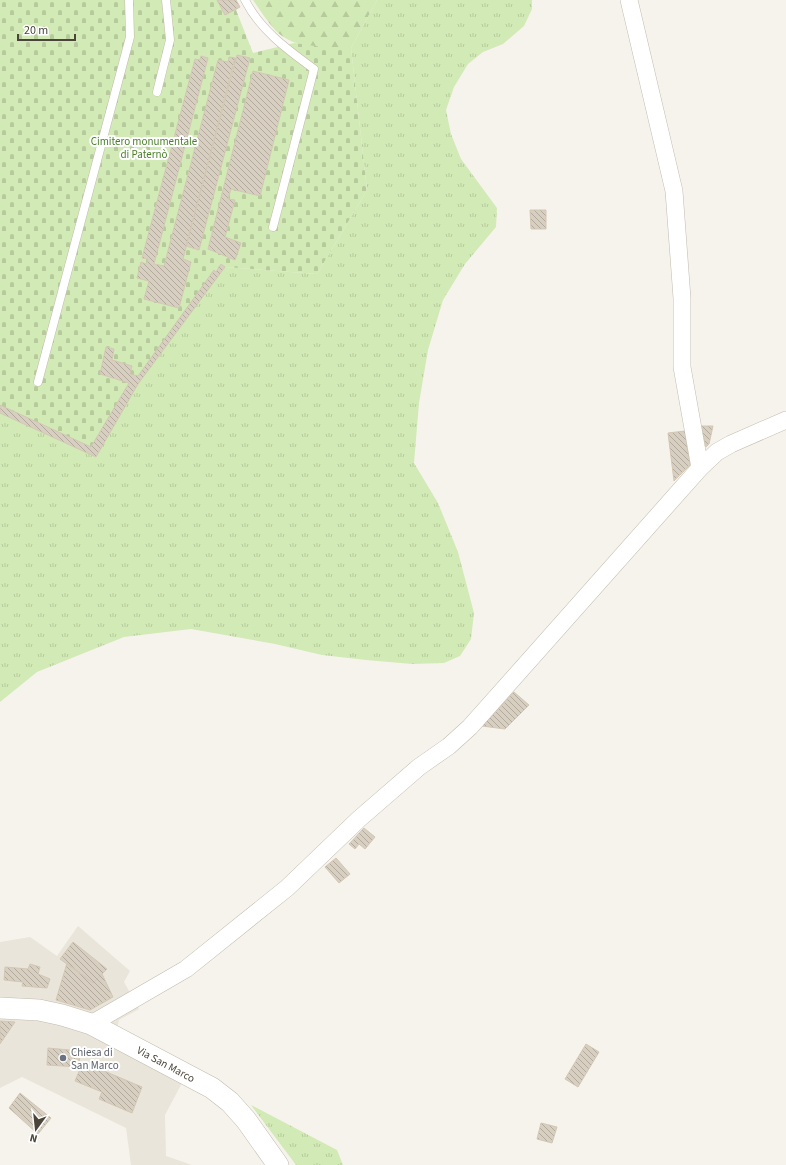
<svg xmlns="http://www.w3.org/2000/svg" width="786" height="1165" viewBox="0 0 786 1165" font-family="'Source Sans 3',sans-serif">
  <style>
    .residential { fill: #eae5da }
    .grass { fill: url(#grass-tufts) }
    .forest { fill: url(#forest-firs) }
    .cemetery { fill: url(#cemetery-stones) }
    .building { fill: url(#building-back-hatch); stroke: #d3c7b4 }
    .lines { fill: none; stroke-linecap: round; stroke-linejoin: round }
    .service-casing { stroke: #c2bbae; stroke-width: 9 }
    .minor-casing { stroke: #c2bbae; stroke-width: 18 }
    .tertiary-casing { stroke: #c2bbae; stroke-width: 22 }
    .service { stroke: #fff; stroke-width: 8 }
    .minor { stroke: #fff; stroke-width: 17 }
    .tertiary { stroke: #fff; stroke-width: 21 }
    .worship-dot { fill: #6b7280; stroke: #fff; stroke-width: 1.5 }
    .labels { text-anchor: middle; stroke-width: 4; stroke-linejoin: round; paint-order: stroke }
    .park-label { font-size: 11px; fill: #4a7f2a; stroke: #fff }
    .worship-label { font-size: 11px; fill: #5b616d; stroke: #fff; text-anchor: start }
    .street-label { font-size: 11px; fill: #4b4439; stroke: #fff }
  </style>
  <defs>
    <pattern id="grass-tufts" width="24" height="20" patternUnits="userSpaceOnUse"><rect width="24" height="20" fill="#d2eab5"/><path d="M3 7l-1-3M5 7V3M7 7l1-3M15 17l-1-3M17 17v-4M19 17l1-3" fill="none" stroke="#b6ca9c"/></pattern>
    <pattern id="forest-firs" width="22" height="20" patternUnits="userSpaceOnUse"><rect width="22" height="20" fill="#d2eab5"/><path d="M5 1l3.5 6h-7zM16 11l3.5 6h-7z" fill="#b6ca9c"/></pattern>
    <pattern id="cemetery-stones" width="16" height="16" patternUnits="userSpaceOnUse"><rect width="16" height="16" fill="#d2eab5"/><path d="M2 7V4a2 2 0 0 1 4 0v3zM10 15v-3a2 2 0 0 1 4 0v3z" fill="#b6ca9c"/></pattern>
    <pattern id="building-back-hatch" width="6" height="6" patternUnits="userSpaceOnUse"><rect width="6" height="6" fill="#d8cfc1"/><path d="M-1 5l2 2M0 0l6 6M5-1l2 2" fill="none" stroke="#b1aa9e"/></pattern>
  </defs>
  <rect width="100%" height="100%" fill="#f6f3ec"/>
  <path class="residential" d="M78 926 130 971 124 982 139 1009 119 1020 117 1029 182 1083 165 1115 166 1156 192 1165H131L126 1128 22 1077 0 1088V942L30 937 57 956Z"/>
  <path class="grass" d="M377 0H532V9L524 26 503 44 483 52 468 64 454 87 446 110 451 134 461 159 497 208 496 227 465 264 443 300 428 350 419 403 414 463 438 503 458 552 474 613 471 639 460 656 444 663 412 664 366 660 322 655 275 644 191 629 124 637 37 672 0 702V413L96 457 138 384 225 267 317 274 367 190 351 48Z
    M251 1105 337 1150 343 1165H296Z"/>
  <path class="forest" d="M253 0H377L351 48C326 48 294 50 275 30 267 21 260 10 253 0Z"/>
  <path class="cemetery" d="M0 0H236L240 7 236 10 253 53 294 43 322 47 351 48 367 190 317 274 225 267 138 384 96 457 0 413Z"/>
  <path class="building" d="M217 0H236L240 7 225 15Z
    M237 55 250 58 199 250 186 246Z
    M201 56 208 58 154 264 164 266 218 60 228 62 229 57 235 58 183 259 191 262 179 308 144 299 149 281 137 278 141 262 146 264 148 259 142 258 195 59 200 60Z
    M253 71 289 80 260 196 231 189 228 199 235 200 225 237 241 243 235 260 208 249Z
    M530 210H546V229H531Z
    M221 264 225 267 138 384 96 457 0 413V405L91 447 129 383 100 374 106 347 114 349 112 360 132 366 130 374 138 376 214 270 216 272Z
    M701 426H713L709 444 706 447Z
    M685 431 690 465 674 481 668 433Z
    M514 692 529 705 505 729 482 726Z
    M364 828 375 837 365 849 359 844 355 849 349 844Z
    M336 858 350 874 339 883 325 867Z
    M73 942 107 969 93 983 60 959Z
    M67 963 93 983 102 974 113 997 90 1010 56 1000Z
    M30 964 40 967 38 974 50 979 47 988 22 986 23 982 4 980 5 967 28 969Z
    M0 1021 15 1022 0 1044Z
    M586 1044 599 1052 578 1087 565 1079Z
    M48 1048 80 1051 79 1067 47 1065Z
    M83 1062 142 1087 132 1113 99 1099 102 1092 75 1081Z
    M20 1093 51 1118 38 1134 9 1108Z
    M541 1123 557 1127 552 1143 537 1139Z"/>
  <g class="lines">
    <defs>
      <path id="service" d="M245 0C260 30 288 50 314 69L273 227
        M157 92 170 40 166 0
        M38 382 130 37 129 0"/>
      <path id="minor" d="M629 0 674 191 682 298V367L700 468
        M91 1024 186 969 287 888 359 819 419 767 449 746 470 727 700 468 717 452 731 444 786 420"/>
      <path id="tertiary" d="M0 1008 39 1010 62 1015 91 1024 212 1088 230 1102 246 1120 278 1165"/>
    </defs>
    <use href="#service" class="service-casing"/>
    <use href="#minor" class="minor-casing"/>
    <use href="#tertiary" class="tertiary-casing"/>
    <use href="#service" class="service"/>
    <use href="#minor" class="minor"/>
    <use href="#tertiary" class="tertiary"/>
  </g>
  <circle class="worship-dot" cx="63" cy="1058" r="4"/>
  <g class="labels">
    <g class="park-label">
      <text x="144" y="145">Cimitero monumentale<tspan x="144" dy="13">di Paternò</tspan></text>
    </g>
    <g class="worship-label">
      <text x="71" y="1056">Chiesa di<tspan x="71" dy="13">San Marco</tspan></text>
    </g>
    <g class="street-label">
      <text transform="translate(166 1064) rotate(28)" y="4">Via San Marco</text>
    </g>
  </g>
  <g transform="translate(36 1129) rotate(195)" stroke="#ffffff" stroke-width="3" paint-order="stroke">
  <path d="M0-3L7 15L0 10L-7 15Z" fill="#4b4439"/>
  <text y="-6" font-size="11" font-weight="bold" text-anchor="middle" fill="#4b4439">N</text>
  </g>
  <path d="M18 34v6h57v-6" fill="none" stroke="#4b4439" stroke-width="2"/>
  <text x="24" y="34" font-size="12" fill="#4b4439" stroke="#ffffff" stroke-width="3" paint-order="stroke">20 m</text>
</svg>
